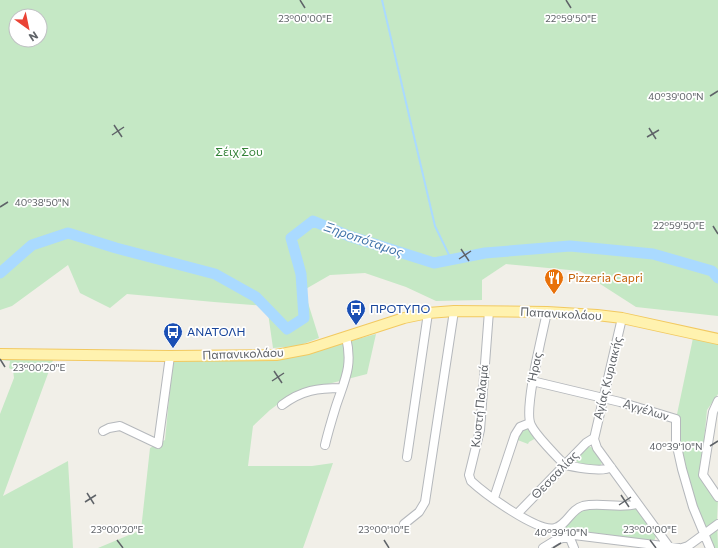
<svg xmlns="http://www.w3.org/2000/svg" width="718" height="548" viewBox="0 0 718 548" font-family="Commissioner,sans-serif">
  <style>
    .green { fill: #c5e8c5; fill-rule: evenodd }
    .lines { fill: none; stroke-linecap: round; stroke-linejoin: round }
    .stream { stroke: #aadaff; stroke-width: 2 }
    .river { stroke: #aadaff; stroke-width: 11 }
    .minor-casing { stroke: #b5b8bc; stroke-width: 10 }
    .major-casing { stroke: #f2c960; stroke-width: 12 }
    .minor { stroke: #fff; stroke-width: 8 }
    .major { stroke: #fff2af; stroke-width: 10 }
    .ticks { fill: none; stroke: #5f6368; stroke-width: 1.5 }
    .labels { text-anchor: middle; stroke-width: 3.5; stroke-linejoin: round; paint-order: stroke }
    .park-label { font-size: 12px; fill: #348238; stroke: #fff }
    .food-label { font-size: 12px; fill: #c56008; stroke: #fff; text-anchor: start }
    .transit-label { font-size: 12px; fill: #164399; stroke: #fff; text-anchor: start }
    .street-label { font-size: 12px; fill: #5f6368; stroke: #fff }
    .water-label { font-size: 13px; font-style: italic; fill: #4174aa; stroke: #fff }
    .ticks-label { font-size: 10px; text-anchor: middle; fill: #5f6368; stroke: #fff; stroke-width: 3.5; stroke-linejoin: round; paint-order: stroke }
  </style>
  <rect width="100%" height="100%" fill="#f1efe8"/>
  <path class="green" d="M0 0H718V316L636 307 580 271 506 264 482 280V300L436 301 406 287 365 273 330 275 304 290 319 338 298 346 273 348 267 306 214 302 127 294 110 308 80 293 68 265 12 306 0 310ZM16 16H40V40H16Z
    M376 334 367 374 293 393 270 410 253 426 248 466H312L333 463 303 548H98L141 530 150 448 165 440 173 357 283 359Z
    M693 338 718 343V394L707 410 701 471 718 499 717 520 718 548H712L683 465 676 419Z
    M0 356H21V360H53L3 496 68 461 73 548H0V414L14 378 13 370 9 368 10 361 0 360Z
    M530 427 538 437 529 442 528 444 515 439 519 430Z
    M587 446 594 448 602 463 599 467 578 463 575 459Z
    M585 508H636L656 536 654 541 580 532 556 536 552 532 578 512Z"/>
  <g class="lines">
    <path class="stream" d="M382 0 435 226 451 259"/>
    <path class="river" d="M0 273 32 245 68 233 116 248 215 274 256 297 287 329 304 318 301 274 291 238 313 221 349 236 434 263 485 253 570 246 653 254 712 271 718 278"/>
    <defs>
      <path id="minor" d="M489 311 480 430 469 475 471 481C484 493 538 533 555 528 567 525 571 509 583 506 601 502 619 509 637 504
        M547 312C543 332 523 410 531 425 535 434 557 457 565 465 575 467 603 473 611 467
        M622 318 594 439 597 448 605 459 670 548
        M532 381 620 402 676 419V442L682 469 693 507 710 548
        M718 401 713 412 703 475 718 497
        M282 405C302 390 318 388 342 388
        M103 431 109 428 120 426 158 444 170 356
        M325 445C328 432 332 419 336 406 345 379 353 366 346 337
        M407 457 428 313
        M494 498 515 435 520 427 530 423
        M517 514 586 443 594 438
        M404 524 419 512 425 502 454 311
        M569 536 574 548
        M543 548 556 540 574 535 679 548
        M682 548 688 546 718 524"/>
      <path id="major" d="M0 354 170 356 276 355 308 349 404 318 428 313 454 311 547 312 597 315 622 318 718 339"/>
    </defs>
    <use href="#minor" class="minor-casing"/>
    <use href="#major" class="major-casing"/>
    <use href="#minor" class="minor"/>
    <use href="#major" class="major"/>
  </g>
  <path class="ticks" d="M300 0 305 8M566 0 571 8M710 96 718 91M114 125 122 137M649 128 656 139M112 135 124 127M647 137 659 130M0 207 8 202M713 226 718 234M461 249 469 261M459 259 471 251M0 359 5 367M274 371 282 383M272 381 284 373M710 446 718 441M87 493 94 504M621 495 629 507M85 502 96 495M619 505 631 497M117 540 123 548M384 540 389 548M650 540 656 548M553 548 561 543"/>
  <defs>
    <symbol id="restaurant-pin" viewBox="-11 -11 22 30"><path d="M0 17L-7.5 6A9.5 9.5 0 1 1 7.5 6Z" fill="#e8710a" stroke="#fff"/><path d="M-5-6h1v4h1v-4h1v4h1v-4h1v5L-1.5 .5V6h-2V.5L-5-1ZM5-6V6H3V1.5H1.5Q1.5-4 5-6Z" fill="#fff"/></symbol>
    <symbol id="bus-pin" viewBox="-11 -11 22 30"><path d="M0 17L-7.5 6A9.5 9.5 0 1 1 7.5 6Z" fill="#1a4fb4" stroke="#fff"/><path d="M-5-6H5V4H4V6H2V4H-2V6H-4V4H-5ZM-3.5-4V0h7V-4ZM-3.5 1.2v1.5H-2V1.2ZM2 1.2v1.5H3.5V1.2Z" fill="#fff"/></symbol>
  </defs>
  <g fill-rule="evenodd">
    <use href="#restaurant-pin" x="543" y="267" width="22" height="30"/>
    <use href="#bus-pin" x="345" y="298" width="22" height="30"/>
    <use href="#bus-pin" x="162" y="321" width="22" height="30"/>
  </g>
  <g class="labels">
    <g class="park-label">
      <text x="239" y="156">Σέιχ Σου</text>
    </g>
    <g class="food-label">
      <text x="568" y="282">Pizzeria Capri</text>
    </g>
    <g class="transit-label">
      <text x="370" y="313">ΠΡΟΤΥΠΟ</text>
      <text x="187" y="336">ΑΝΑΤΟΛΗ</text>
    </g>
    <g class="street-label">
      <text transform="translate(561 314) rotate(3)" y="4">Παπανικολάου</text>
      <text transform="translate(243 354) rotate(-2)" y="4">Παπανικολάου</text>
      <text transform="translate(535 367) rotate(-78)" y="4">Ήρας</text>
      <text transform="translate(608 378) rotate(-76)" y="4">Αγίας Κυριακής</text>
      <text transform="translate(480 406) rotate(-84)" y="4">Κωστή Παλαμά</text>
      <text transform="translate(646 410) rotate(17)" y="4">Αγγέλων</text>
      <text transform="translate(555 475) rotate(-46)" y="4">Θεσσαλίας</text>
    </g>
    <g class="water-label">
      <text transform="translate(364 239) rotate(19)" y="5">Ξηροπόταμος</text>
    </g>
  </g>
  <g class="ticks-label">
    <text x="305" y="22">23°00'00"E</text>
    <text x="571" y="22">22°59'50"E</text>
    <text x="676" y="100">40°39'00"N</text>
    <text x="42" y="206">40°38'50"N</text>
    <text x="679" y="229">22°59'50"E</text>
    <text x="39" y="371">23°00'20"E</text>
    <text x="676" y="450">40°39'10"N</text>
    <text x="117" y="533">23°00'20"E</text>
    <text x="384" y="533">23°00'10"E</text>
    <text x="650" y="533">23°00'00"E</text>
    <text x="561" y="536">40°39'10"N</text>
  </g>
  <g transform="translate(28 28) rotate(147)"><circle r="19" fill="#ffffff" stroke="#bfc1c3"/>
  <path d="M0-3L7 15L0 10L-7 15Z" fill="#ea4335"/>
  <text y="-6" font-size="11" font-weight="bold" text-anchor="middle" fill="#5f6368">N</text>
  </g>
</svg>
